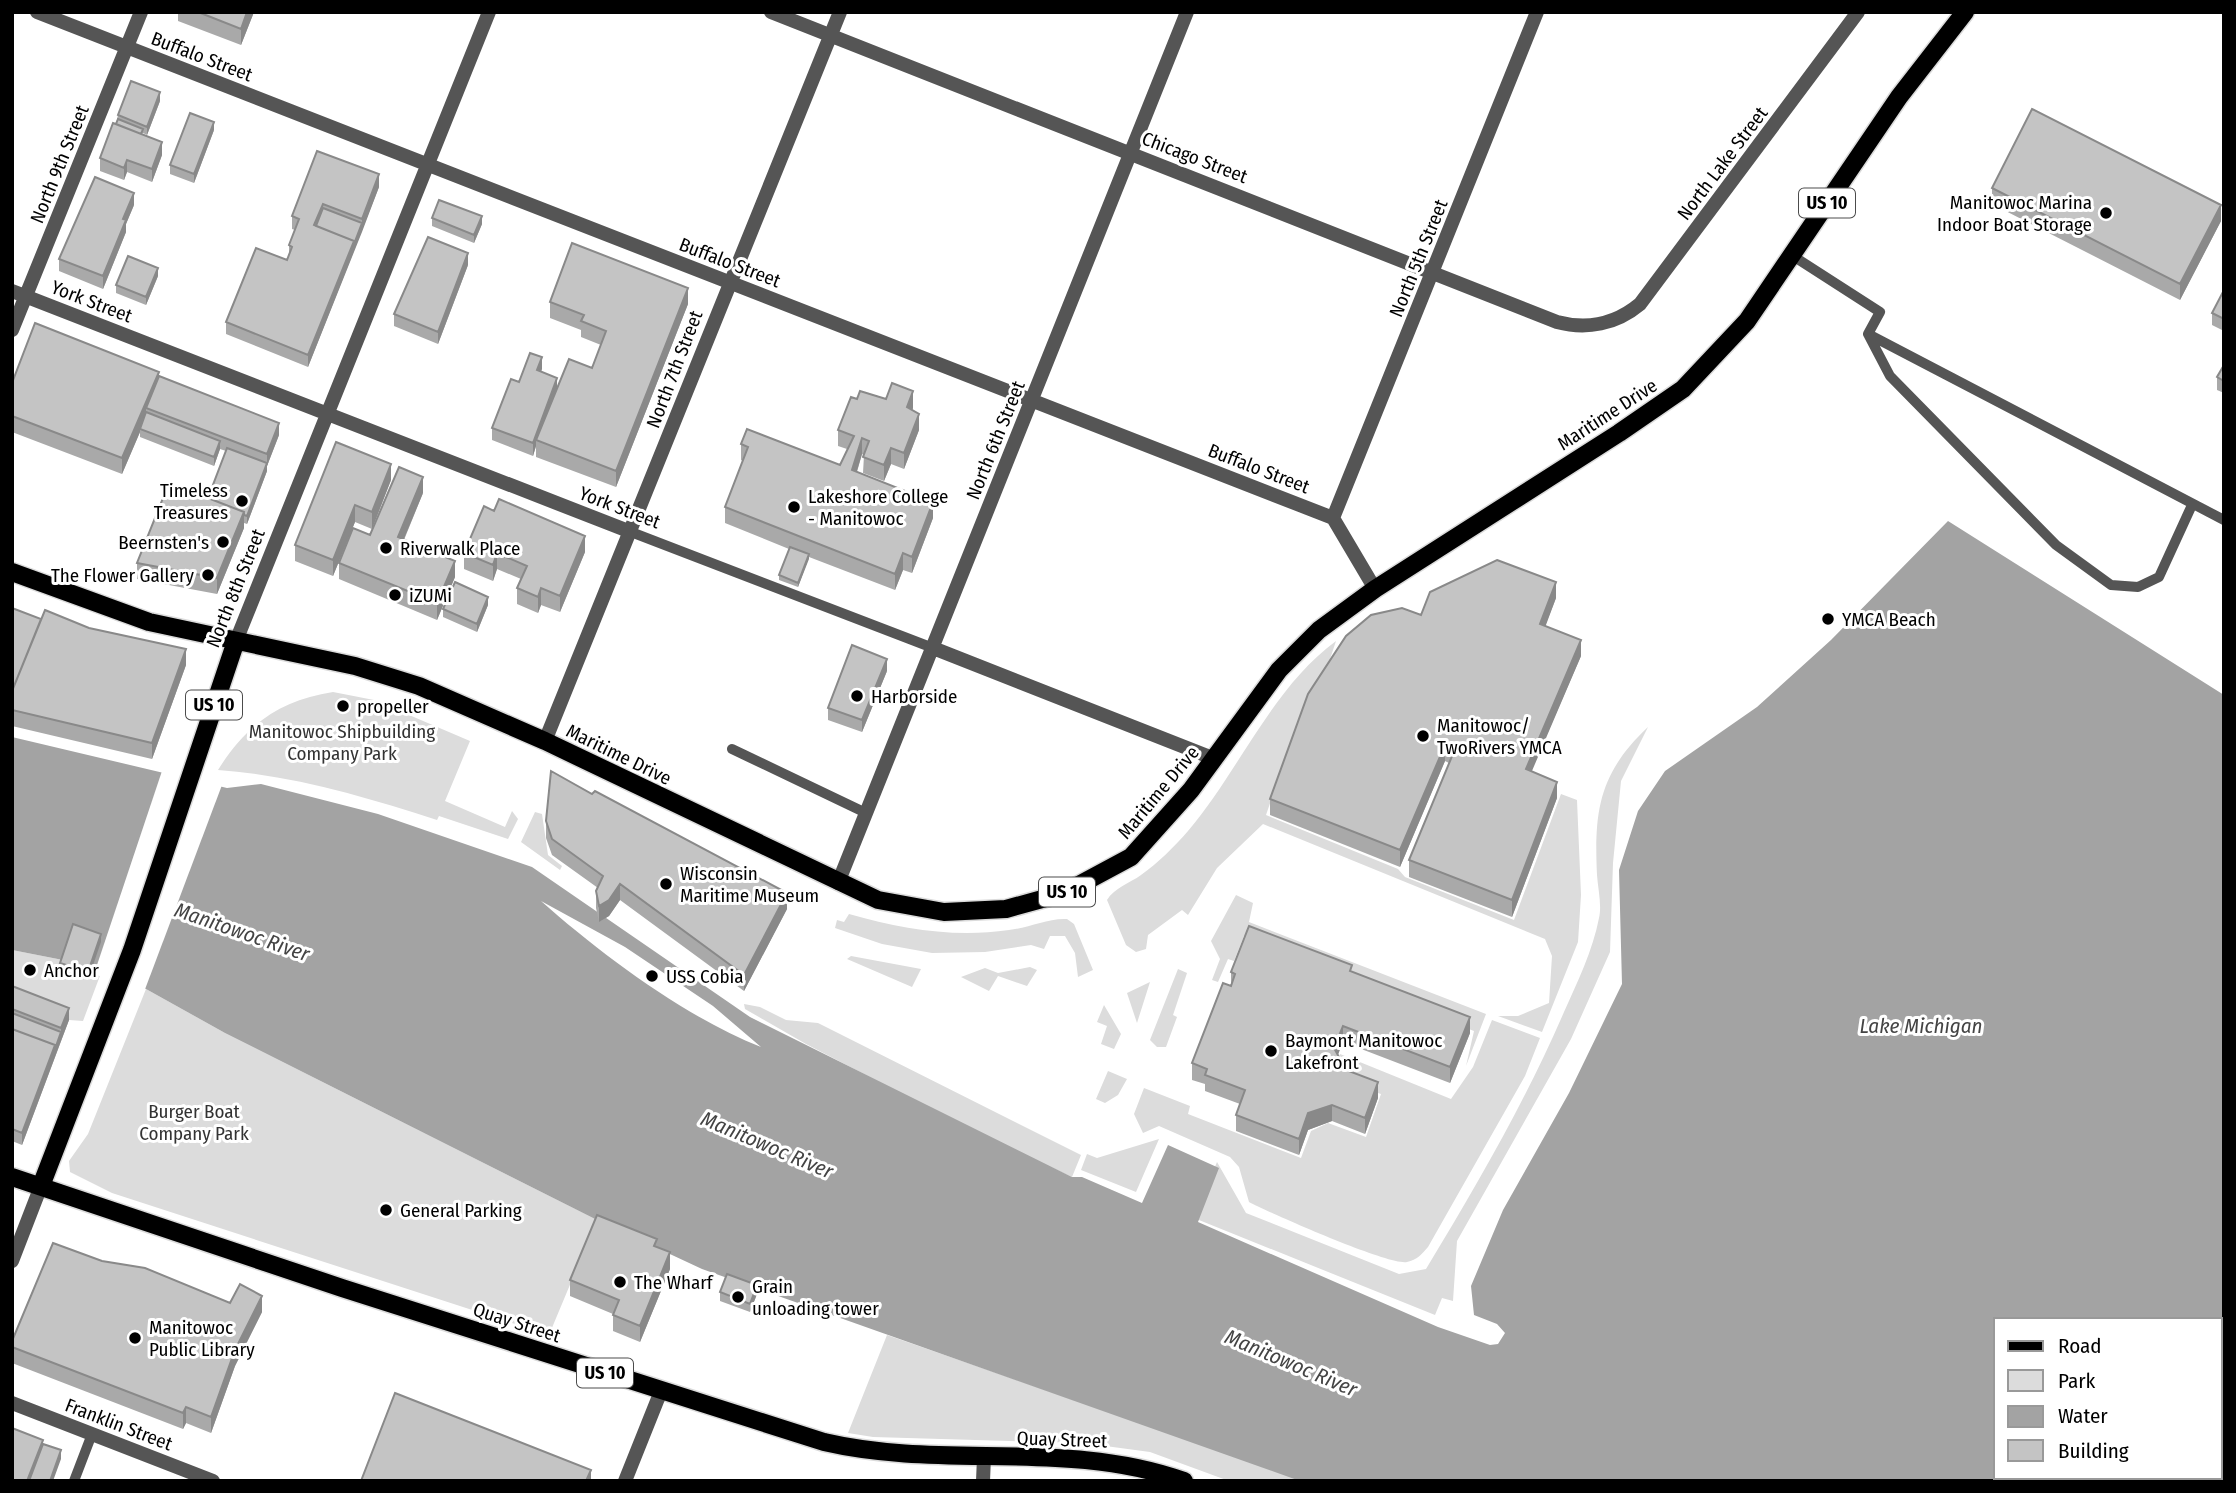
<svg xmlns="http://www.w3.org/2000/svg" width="2236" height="1493" viewBox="0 0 2236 1493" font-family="'Fira Sans Condensed',sans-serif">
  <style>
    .green { fill: #dcdcdc }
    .water { fill: #a3a3a3; fill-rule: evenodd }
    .pier { fill: #fff }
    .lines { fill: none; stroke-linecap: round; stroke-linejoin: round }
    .primary-casing { stroke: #dbdbdb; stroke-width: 21 }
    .service { stroke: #555; stroke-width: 10 }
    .minor { stroke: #555; stroke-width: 14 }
    .primary { stroke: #000; stroke-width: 18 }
    .wall { fill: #a9a9a9 }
    .shaded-wall { fill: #898989 }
    .building { fill: #c4c4c4; stroke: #898989; stroke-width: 2 }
    .poi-dot { fill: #000; stroke: #fff; stroke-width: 2.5 }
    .labels { text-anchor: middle; stroke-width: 6; stroke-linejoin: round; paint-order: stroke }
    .shield { fill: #fff; stroke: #4c4c4c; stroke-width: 2 }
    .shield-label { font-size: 18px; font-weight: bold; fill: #000 }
    .street-label { font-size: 19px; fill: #000; stroke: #fff }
    .poi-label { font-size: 19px; fill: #000; stroke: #fff; text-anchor: start }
    .park-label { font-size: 19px; fill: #333; stroke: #fff }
    .water-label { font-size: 21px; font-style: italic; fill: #444; stroke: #fff }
  </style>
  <rect width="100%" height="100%" fill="#fff"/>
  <path class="green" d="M1336 641 1318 695 1287 754 1266 815 1398 869 1405 877 1514 920 1561 794 1577 800 1581 895 1578 942 1542 1032 1498 1016H1518L1549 1003 1552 956 1545 939 1263 824 1217 868 1188 915 1182 910 1148 935 1146 949 1136 952 1126 945 1107 900C1114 888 1130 883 1141 875 1158 863 1175 846 1188 831 1239 771 1272 688 1336 641Z
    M333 692 374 700 470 741 445 801 505 827 512 811 518 819 508 839 439 816 437 820C366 797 292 775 218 770 246 725 280 700 333 692Z
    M1648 727 1621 781 1613 863 1610 952 1571 1039 1457 1241 1453 1301 1442 1298 1435 1315 1194 1218 1217 1162 1246 1213 1399 1274 1426 1269C1477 1185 1525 1102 1564 1012 1577 983 1593 950 1599 918 1602 905 1598 889 1597 875 1594 811 1599 773 1648 727Z
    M535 812 542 814 548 855 562 866 560 870 521 842Z
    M1236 895 1253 903 1249 922 1486 1014 1466 1066 1474 1031 1365 989 1366 981 1244 936 1234 961 1228 959 1218 982 1212 980 1220 959 1211 941Z
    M849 914C902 929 954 938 1009 930 1029 928 1047 918 1067 919L1074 924 1093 970 1078 977 1075 953 1065 936H1050L1044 949 1031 945 985 952 932 953 882 944 835 928 837 920 844 922Z
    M12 950 68 961 101 973 83 1021 69 1020 12 998Z
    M851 956 921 969 912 987 847 959Z
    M1030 967 1037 970 1027 986 998 976 989 991 961 977 985 968 998 973Z
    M1178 969 1187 973 1173 1015 1177 1017 1166 1047H1157L1150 1040Z
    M1150 982 1137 1023 1127 993Z
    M146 989 225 1033 597 1220 549 1335 112 1193 70 1172 69 1161 88 1134Z
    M744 1004 760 1007 786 1020 818 1023 1081 1155 1072 1177 978 1133 806 1044 745 1009Z
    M1104 1005 1121 1034 1114 1049 1101 1044 1107 1026 1097 1022Z
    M1492 1020 1540 1038 1525 1076 1428 1247C1422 1254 1417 1260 1407 1262 1390 1266 1270 1213 1249 1202L1239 1167 1230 1157 1159 1126 1143 1133 1134 1114 1144 1088 1190 1106 1188 1114 1301 1158 1311 1131 1328 1123 1366 1137 1381 1094 1348 1083 1338 1063 1340 1054 1451 1099 1473 1067Z
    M1108 1071 1127 1079 1118 1095 1105 1103 1096 1099Z
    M1159 1139 1136 1192 1081 1170 1087 1154 1097 1158Z
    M887 1335 1278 1471 1300 1481H1229L1150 1452 1083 1443 873 1437 848 1433Z"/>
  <path class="water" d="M1948 521 2224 695V1481H1300L702 1269 597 1220 225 1033 146 989 68 961 12 950V737L227 788 261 784 378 814 532 867 750 1017 1072 1177H1082L1142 1203 1168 1145 1219 1168 1198 1222 1438 1327 1490 1345 1498 1344 1505 1333 1497 1324 1474 1315 1471 1286 1503 1210 1569 1093 1622 984 1619 870 1638 811 1665 771 1757 707 1831 640ZM541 901 625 947 713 1006 761 1047C685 1017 602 955 541 901ZM1996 1320H2220V1477H1996Z"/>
  <path class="pier" d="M162 771 222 785 144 992 94 974Z"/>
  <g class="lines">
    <defs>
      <path id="primary" d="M12 572 149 622 355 666 419 686 545 741 878 900 944 912 1006 909 1064 893 1131 857 1191 790 1279 670 1319 630 1375 589 1619 433 1683 389 1747 321 1899 97 1965 12
        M12 1177 342 1288 824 1442C944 1470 1067 1439 1184 1481
        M41 1186 132 950 236 641"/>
    </defs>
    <use href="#primary" class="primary-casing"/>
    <path class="service" d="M1793 256 1880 312 1868 334
      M1868 334 1890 376 2056 545 2111 585 2138 587 2159 577 2192 505
      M1868 334 2224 520
      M631 532 933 648
      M732 749 866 813
      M74 1481 92 1434"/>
    <path class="minor" d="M37 12 1333 518 1375 589
      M771 12 1557 322C1587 330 1616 324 1640 304L1858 12
      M12 291 631 532
      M12 330 141 12
      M1333 518 1537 12
      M236 641 489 12
      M933 648 1215 759
      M545 741 840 12
      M838 883 1187 12
      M12 1261 41 1186
      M12 1403 213 1481
      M625 1481 661 1391
      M983 1481 984 1457"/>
    <use href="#primary" class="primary"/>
  </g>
  <path class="wall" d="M178 12H254L241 45 178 21Z
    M160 101 147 135 143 133 142 135 162 155 152 182 127 172 124 180 100 171V158L116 124 118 115Z
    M214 130 194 183 170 174V165Z
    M317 151 379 187 308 367 226 334V322L287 260 289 255V245L295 230 292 229V216Z
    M1992 188 2221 221 2180 300 1992 204Z
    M134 205 126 224V232L103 289 59 271V259Z
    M432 218 482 224 474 243 432 226Z
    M468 265 438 344 394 326V314Z
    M158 276 146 305 116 293V285Z
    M2224 290V331L2212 325V313Z
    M550 302 688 304 616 487 536 457V446L533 456 492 440V428L519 382 542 369 541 371 557 388 592 368 601 345 581 337V330L550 318Z
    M2224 365V393L2217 390V377Z
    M159 376 279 435 267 466V471L247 524 244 523V528L217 594 137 579V563L208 498 226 451 220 449 214 466 140 437V432L122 474 12 432V383Z
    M857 399 913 408 912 410 919 430 904 469 891 464 884 481 863 473 864 455 862 454 857 472 933 518 912 573 903 570 895 590 809 557 798 587 779 580V575L789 549 725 523V507L743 461 741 460V444L840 465 847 449 838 446V430Z
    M391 480 372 529 355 522 333 576 295 561V545Z
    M423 493 404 540 455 577 437 620 339 579V563L370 535Z
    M585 552 560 612 541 605 538 613 517 604V588L521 579 497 569 493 581 464 569V553Z
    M1556 598 1545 626 1581 656 1531 771 1557 798 1512 917 1409 877V860L1449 763 1445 761 1400 867 1270 815V799L1421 615Z
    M488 605 477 632 443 617V609Z
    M12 608 41 619 89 628 186 665 152 759 12 726Z
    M887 671 862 732 828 720V708Z
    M546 821 787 909 744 991 620 900 609 916 599 922 596 908V891L598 888 552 855 546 838Z
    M101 942 88 980 60 971V963Z
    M1231 972H1352L1470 1033 1450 1083 1343 1042 1337 1055 1346 1070 1378 1098 1365 1134 1332 1121 1308 1130 1299 1155 1236 1131V1115L1240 1104 1205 1091V1084L1192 1080V1063L1231 986Z
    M12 986 69 1020 22 1145 12 1141Z
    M657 1247 670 1269 640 1342 613 1331V1314L570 1296V1280Z
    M720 1292 757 1294 750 1312 720 1301Z
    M230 1303 262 1312 235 1366 211 1433 186 1423 183 1429 12 1363V1341Z"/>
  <path class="shaded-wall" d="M247 12H254L241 45V29Z
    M160 92V101L147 135V127Z
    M214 122V130L194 183V174Z
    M162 142V155L152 182V169Z
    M127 160V172L124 180V168Z
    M379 174V187L362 232V219Z
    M134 193V205L126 224V232L103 289V276L123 219Z
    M2221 205V221L2180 300V284Z
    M482 216V224L474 243V235Z
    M362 223V232L308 367V355L354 241Z
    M468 253V265L438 344V332Z
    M158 268V276L146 305V297Z
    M688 288V304L616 487V471Z
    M542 357V369L537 382V370Z
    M159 372V388L146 408V417L140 429V432L122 474V458Z
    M557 378V390L536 440V446L533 456V443Z
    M913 391V408L907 423V407Z
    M919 414V430L904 469V453Z
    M279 423V435L267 466V471L247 524V516L267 464V454Z
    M862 438V454L852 487V470Z
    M220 441V449L214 466V457Z
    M891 448V464L884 481V465Z
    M391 464V480L372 529V512Z
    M423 477V493L398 553V537Z
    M933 502V518L912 573V557Z
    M355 505V522L333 576V560Z
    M244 512V528L217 594V578Z
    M585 536V552L560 612V596Z
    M497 553V569L493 581V565Z
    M903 553V570L895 590V574Z
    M809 554V559L798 587V583Z
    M455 561V577L437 620V603Z
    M1556 582V598L1540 641V624Z
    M541 588V605L538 613V597Z
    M488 597V605L477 632V624Z
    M1581 640V656L1526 785V769Z
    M186 649V665L152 759V743Z
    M887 659V671L862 732V720Z
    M1445 745V761L1400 867V850Z
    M1557 782V798L1512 917V900Z
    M620 884V900L609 916 599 922V906Z
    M787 893V909L744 991V975Z
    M101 934V942L88 980V972Z
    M69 1008V1020L61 1041V1028Z
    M1470 1017V1033L1450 1083V1067Z
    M1343 1026V1042L1334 1065V1048Z
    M61 1032V1041L22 1145V1133L55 1045Z
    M1378 1082V1098L1365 1134V1118Z
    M1332 1105V1121L1308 1130 1299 1155V1139L1308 1113Z
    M670 1252V1269L640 1342V1326Z
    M757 1285V1294L750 1312V1304Z
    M262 1296V1312L235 1366 211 1433V1417L235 1350Z
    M186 1407V1423L183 1429V1413Z
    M43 1440V1452L32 1481H27Z
    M61 1450V1459L53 1481H50Z
    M591 1470V1481H586Z"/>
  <path class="building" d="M198 12H247L241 29Z
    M131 81 160 92 147 127 118 115Z
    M2032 109 2221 205 2180 284 1992 188Z
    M190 113 214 122 194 174 170 165Z
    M118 119 143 129 141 134 116 124Z
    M113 123 162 142 152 169 127 160 124 168 100 158Z
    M317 151 379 174 362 219 323 204 314 225 354 241 308 355 226 322 256 248 287 260 292 247 289 245 299 219 292 216Z
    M95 177 134 193 123 219 126 220 103 276 59 259Z
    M439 200 482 216 474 235 432 218Z
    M323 208 362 223 354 244V241L316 226Z
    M428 237 468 253 438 332 394 314Z
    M572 243 688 288 616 471 536 440 569 359 592 368 606 331 581 321 584 315 550 302Z
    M128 256 158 268 146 297 116 285Z
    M2224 290V319L2212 313Z
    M35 323 159 372 122 458 12 416V383Z
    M530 353 542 357 537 370 557 378 533 443 492 428 511 379 519 382Z
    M2224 365V381L2217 377Z
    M159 376 279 423 267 454 146 408Z
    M892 383 913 391 907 407 919 414 904 453 891 448 884 465 863 457 869 441 862 438 852 470 933 502 912 557 903 553 895 574 725 507 748 447 741 444 747 429 840 465 854 436 838 430 851 397 857 399 860 391 886 399Z
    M146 412 220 441 214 457 140 429Z
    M336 442 391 464 372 512 355 505 333 560 295 545Z
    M227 448 267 463 247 516 244 515V512L208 498Z
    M399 467 423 477 398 537 455 561 437 603 339 563 353 528 370 535Z
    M169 483 244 512 217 578 137 563Z
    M499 499 585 536 560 596 541 588 538 597 517 588 527 566 497 553 493 565 464 553 484 506 494 511Z
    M790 547 809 554 798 583 779 575Z
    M1497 560 1556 582 1540 624 1581 640 1526 769 1557 782 1512 900 1409 860 1455 749 1445 745 1400 850 1270 799 1308 694 1346 636 1371 615 1402 608 1421 615 1430 592Z
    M455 582 488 597 477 624 443 609Z
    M12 608 41 619 12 691Z
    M45 610 89 628 186 649 152 743 12 710V691Z
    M852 645 887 659 862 720 828 708Z
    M551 771 592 794 595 791 787 893 744 975 620 884 609 900 599 906 596 891 603 876 552 839 546 821Z
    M73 924 101 934 88 972 60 963Z
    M1249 926 1352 965 1350 971 1470 1017 1450 1067 1343 1026 1334 1048 1346 1070 1378 1082 1365 1118 1332 1105 1308 1113 1299 1139 1236 1115 1245 1090 1205 1075 1207 1069 1192 1063 1223 983 1231 986 1235 974 1231 972Z
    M12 986 69 1008 61 1028 12 1009Z
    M12 1013 61 1032 55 1049V1045L12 1029Z
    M12 1029 55 1045 22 1133 12 1129Z
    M597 1215 657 1239 654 1246 670 1252 640 1326 613 1315 619 1300 570 1280Z
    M53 1243 102 1261 145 1268 230 1303 240 1284 262 1296 235 1350 211 1417 186 1407 183 1413 12 1347V1341Z
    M727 1274 757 1285 750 1304 720 1292Z
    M395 1393 591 1470 586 1481H361Z
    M12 1428 43 1440 27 1481H12Z
    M43 1444 61 1450 50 1481H29Z"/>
  <g class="poi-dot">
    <circle cx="2106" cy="213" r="7"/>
    <circle cx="242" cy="501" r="7"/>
    <circle cx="794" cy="507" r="7"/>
    <circle cx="223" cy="542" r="7"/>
    <circle cx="386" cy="548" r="7"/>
    <circle cx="208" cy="575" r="7"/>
    <circle cx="395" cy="595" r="7"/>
    <circle cx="1828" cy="619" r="7"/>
    <circle cx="857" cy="696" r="7"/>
    <circle cx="343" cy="706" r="7"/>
    <circle cx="1423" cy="736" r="7"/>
    <circle cx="666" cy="884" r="7"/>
    <circle cx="30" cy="970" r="7"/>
    <circle cx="652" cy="976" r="7"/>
    <circle cx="1271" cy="1051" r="7"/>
    <circle cx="386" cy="1210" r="7"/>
    <circle cx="620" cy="1282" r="7"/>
    <circle cx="738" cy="1297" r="7"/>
    <circle cx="135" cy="1338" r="7"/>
  </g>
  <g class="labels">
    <g class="shield">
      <rect x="1799" y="188.5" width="56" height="29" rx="5"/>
      <rect x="186" y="690.5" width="56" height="29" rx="5"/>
      <rect x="1039" y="877.5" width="56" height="29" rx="5"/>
      <rect x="577" y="1358.5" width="56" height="29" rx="5"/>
    </g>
    <g class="shield-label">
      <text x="1827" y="209">US 10</text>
      <text x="214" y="711">US 10</text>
      <text x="1067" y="898">US 10</text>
      <text x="605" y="1379">US 10</text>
    </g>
    <g class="street-label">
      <text transform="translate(202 56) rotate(21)" y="7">Buffalo Street</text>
      <text transform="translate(1195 157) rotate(21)" y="7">Chicago Street</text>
      <text transform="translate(1722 163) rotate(-53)" y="7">North Lake Street</text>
      <text transform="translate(59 164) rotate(-68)" y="7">North 9th Street</text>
      <text transform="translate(1418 258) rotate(-68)" y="7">North 5th Street</text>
      <text transform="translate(730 262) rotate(21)" y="7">Buffalo Street</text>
      <text transform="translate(92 301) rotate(21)" y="7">York Street</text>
      <text transform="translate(674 369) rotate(-69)" y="7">North 7th Street</text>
      <text transform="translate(1607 414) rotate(-33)" y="7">Maritime Drive</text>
      <text transform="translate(995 440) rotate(-68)" y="7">North 6th Street</text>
      <text transform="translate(1259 468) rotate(21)" y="7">Buffalo Street</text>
      <text transform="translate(620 507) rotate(21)" y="7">York Street</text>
      <text transform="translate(235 588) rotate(-68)" y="7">North 8th Street</text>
      <text transform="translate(619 754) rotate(26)" y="7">Maritime Drive</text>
      <text transform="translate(1158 792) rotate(-50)" y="7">Maritime Drive</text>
      <text transform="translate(517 1322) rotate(18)" y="7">Quay Street</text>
      <text transform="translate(119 1424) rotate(21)" y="7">Franklin Street</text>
      <text transform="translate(1062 1439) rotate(2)" y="7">Quay Street</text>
    </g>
    <g class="poi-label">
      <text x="2092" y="209" text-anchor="end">Manitowoc Marina<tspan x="2092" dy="22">Indoor Boat Storage</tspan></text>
      <text x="228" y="497" text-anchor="end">Timeless<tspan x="228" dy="22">Treasures</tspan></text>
      <text x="808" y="503">Lakeshore College<tspan x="808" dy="22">- Manitowoc</tspan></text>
      <text x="209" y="549" text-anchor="end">Beernsten's</text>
      <text x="400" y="555">Riverwalk Place</text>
      <text x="194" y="582" text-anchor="end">The Flower Gallery</text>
      <text x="409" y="602">iZUMi</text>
      <text x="1842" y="626">YMCA Beach</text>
      <text x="871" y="703">Harborside</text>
      <text x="357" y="713">propeller</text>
      <text x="1437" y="732">Manitowoc/<tspan x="1437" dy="22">TwoRivers YMCA</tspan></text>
      <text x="680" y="880">Wisconsin<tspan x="680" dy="22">Maritime Museum</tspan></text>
      <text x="44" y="977">Anchor</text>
      <text x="666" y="983">USS Cobia</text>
      <text x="1285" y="1047">Baymont Manitowoc<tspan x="1285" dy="22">Lakefront</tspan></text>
      <text x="400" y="1217">General Parking</text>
      <text x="634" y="1289">The Wharf</text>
      <text x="752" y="1293">Grain<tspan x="752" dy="22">unloading tower</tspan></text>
      <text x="149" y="1334">Manitowoc<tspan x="149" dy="22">Public Library</tspan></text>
    </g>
    <g class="park-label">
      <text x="342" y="738">Manitowoc Shipbuilding<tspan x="342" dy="22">Company Park</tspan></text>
      <text x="194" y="1118">Burger Boat<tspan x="194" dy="22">Company Park</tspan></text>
    </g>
    <g class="water-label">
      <text transform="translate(242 932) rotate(19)" y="7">Manitowoc River</text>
      <text x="1921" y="1033">Lake Michigan</text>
      <text transform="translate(767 1145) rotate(23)" y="7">Manitowoc River</text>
      <text transform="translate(1291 1363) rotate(23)" y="7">Manitowoc River</text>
    </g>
  </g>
  <rect width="2236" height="1493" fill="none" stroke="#000000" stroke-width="28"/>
  <rect x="1994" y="1318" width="228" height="161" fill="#ffffff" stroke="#999999" stroke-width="2"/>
  <rect x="2008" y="1341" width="35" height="10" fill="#000000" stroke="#999999" stroke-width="2"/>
  <text x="2058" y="1353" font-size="21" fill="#000000">Road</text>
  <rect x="2008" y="1370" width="35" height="21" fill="#dcdcdc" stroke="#999999" stroke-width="2"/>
  <text x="2058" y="1388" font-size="21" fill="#000000">Park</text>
  <rect x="2008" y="1406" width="35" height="21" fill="#a3a3a3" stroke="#999999" stroke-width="2"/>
  <text x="2058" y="1423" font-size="21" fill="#000000">Water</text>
  <rect x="2008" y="1440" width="35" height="21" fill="#c4c4c4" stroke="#999999" stroke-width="2"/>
  <text x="2058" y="1458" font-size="21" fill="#000000">Building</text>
</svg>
